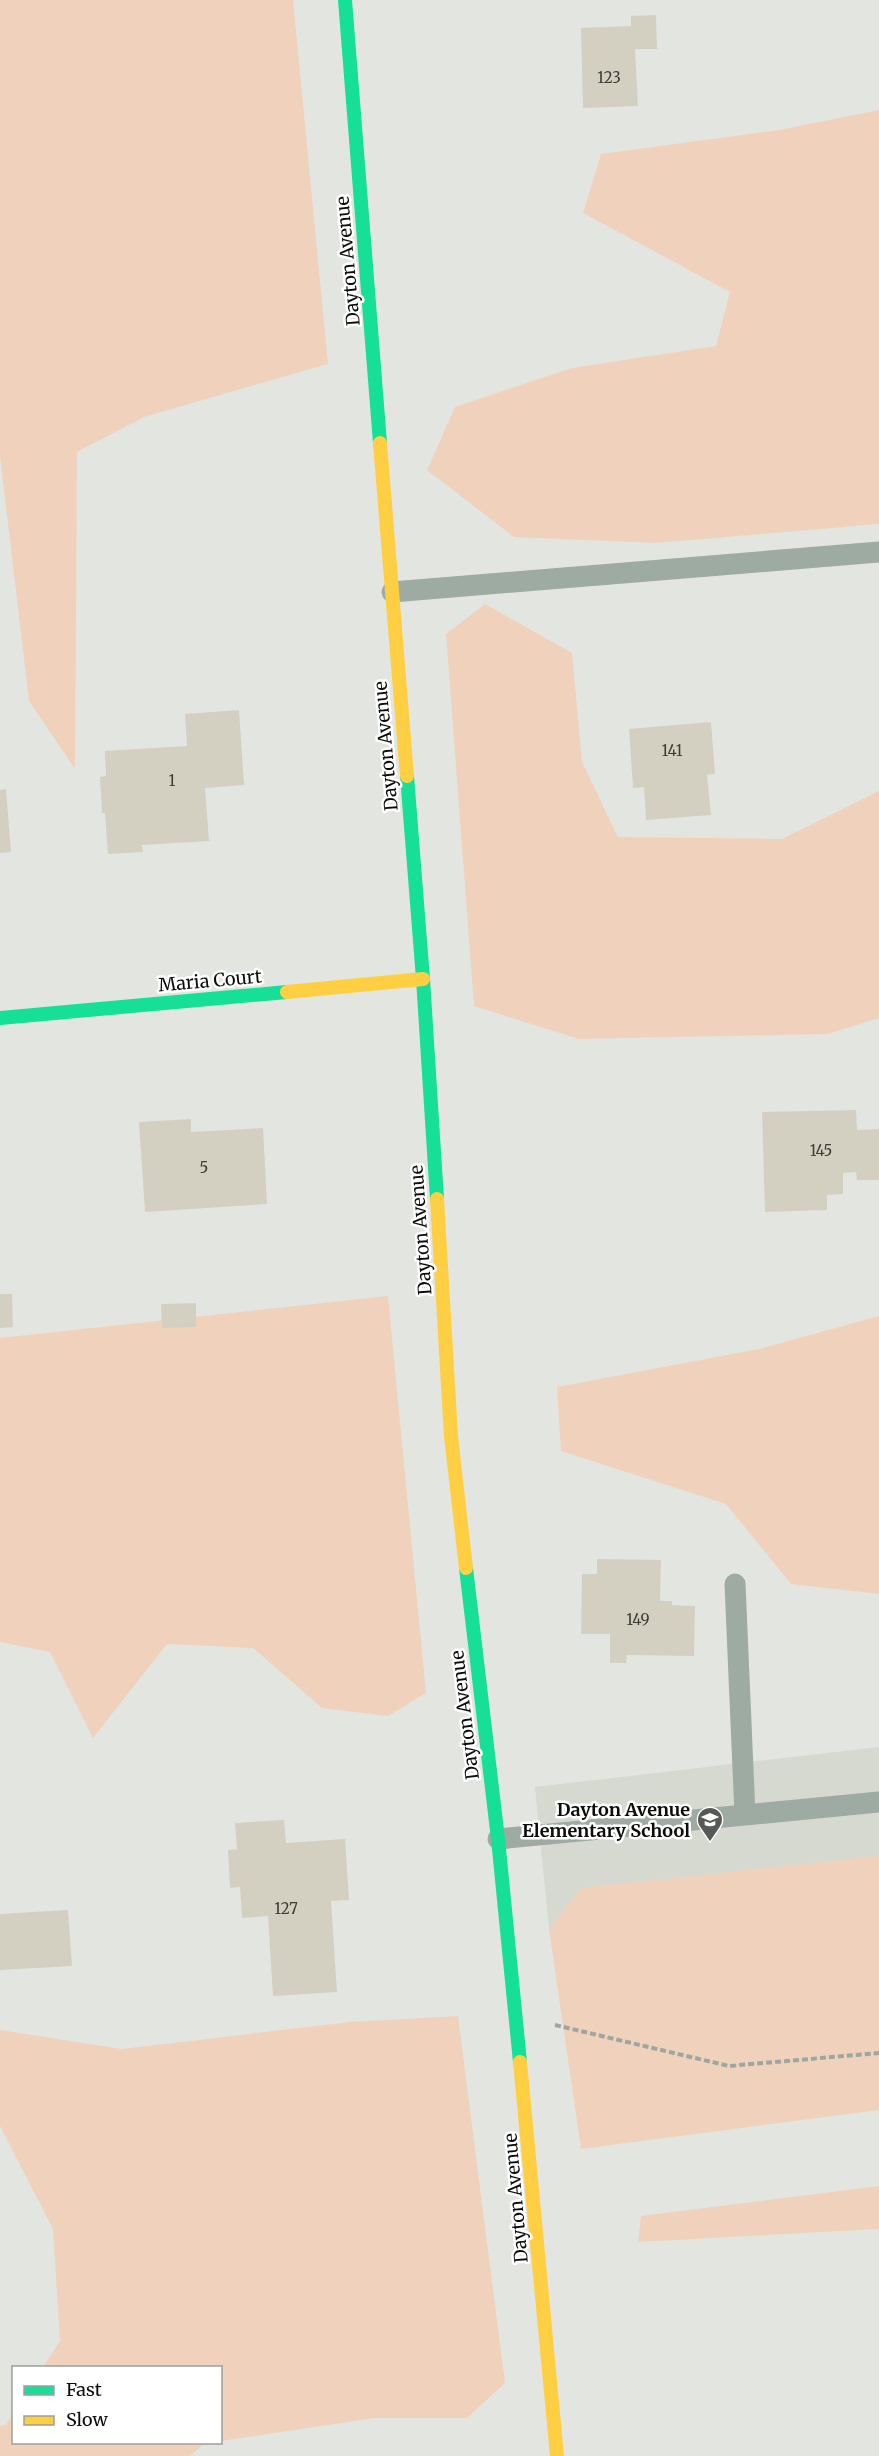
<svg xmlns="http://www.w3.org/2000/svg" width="879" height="2456" viewBox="0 0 879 2456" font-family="Merriweather,serif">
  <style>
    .built { fill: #d6d9d0 }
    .green { fill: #f0d2bc }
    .building { fill: #d4d0c1 }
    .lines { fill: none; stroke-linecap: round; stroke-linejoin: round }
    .path { stroke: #9da6a0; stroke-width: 4; stroke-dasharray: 6 3; stroke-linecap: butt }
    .lane { stroke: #9eaba3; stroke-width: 21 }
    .fast { stroke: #16e098; stroke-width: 14 }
    .slow { stroke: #ffcf43; stroke-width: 14 }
    .labels { text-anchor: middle; stroke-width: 5; stroke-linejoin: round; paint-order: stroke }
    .number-label { font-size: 15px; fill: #3e3e38 }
    .street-label { font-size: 18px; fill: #0c0d0b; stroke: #fff }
    .poi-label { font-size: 18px; font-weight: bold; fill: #0c0d0b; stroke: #fff; text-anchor: end }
  </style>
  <rect width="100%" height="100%" fill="#e3e5e1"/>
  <path class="built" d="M879 1747V1900L549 1929 535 1787Z"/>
  <path class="green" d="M0 0H293L328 364 144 417 77 452 75 769 29 701 0 456Z
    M879 110V524L655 543 514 537 427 470 455 407 572 368 716 346 730 292 583 213 601 154 779 130Z
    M485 604 572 653 582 762 618 837 782 839 879 791V1018L828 1034 579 1039 474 1006 446 634Z
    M388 1296 426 1693 388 1716 322 1708 253 1648 167 1644 93 1738 50 1652 0 1642V1338Z
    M879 1316V1594L791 1584 726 1504 561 1451 557 1387 759 1349Z
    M879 1856V2110L581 2149 549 1929 581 1888Z
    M458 2016 505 2383 467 2418H375L221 2441 220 2368 43 2367 60 2341 53 2229 0 2126V2030L122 2049 350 2022Z
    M879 2186V2229L638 2242 641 2216Z
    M13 2413 14 2442 210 2443H205L190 2456H0V2426L6 2425Z"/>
  <path class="building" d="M656 15 657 49H635L638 106 583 108 581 28 631 26V16Z
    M239 710 244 785 205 788 209 841 142 845 143 852 108 854 105 813H102L100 777 106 776 105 751 187 746 185 714Z
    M711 722 715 774 707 775 711 815 646 820 644 787 633 788 629 729Z
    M6 789 11 852 0 853V790Z
    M856 1110 857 1130 879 1129V1180H857L856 1172 843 1173V1194L827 1195V1210L765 1212 762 1112Z
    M191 1119V1132L263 1128 267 1204 145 1212 139 1122Z
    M0 1294H12L13 1327 0 1328Z
    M196 1303V1327L162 1328 161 1304Z
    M597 1559 661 1560 660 1601H672V1605L695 1606 694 1656 627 1655 626 1663H610V1634H581L582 1574H597Z
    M284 1820 286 1843 345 1839 349 1900 331 1901 337 1992 273 1996 268 1916 242 1918 240 1887 230 1888 228 1850 237 1849 235 1823Z
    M68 1910 72 1966 0 1970V1914Z"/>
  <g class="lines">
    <path class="path" d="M555 2025 729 2066 879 2053"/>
    <path class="lane" d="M392 592 879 552
      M735 1584 745 1815
      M498 1839 879 1802"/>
    <path class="fast" d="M345 0 380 443
      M407 776 423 979 437 1199
      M0 1018 287 992
      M466 1568 498 1839 520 2062"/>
    <path class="slow" d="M380 443 407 776
      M287 992 423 979
      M437 1199 451 1436 466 1568
      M520 2062 557 2456"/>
  </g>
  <defs>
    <symbol id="school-pin" viewBox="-11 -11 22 30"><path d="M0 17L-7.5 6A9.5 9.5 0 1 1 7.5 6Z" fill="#575956" stroke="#fff"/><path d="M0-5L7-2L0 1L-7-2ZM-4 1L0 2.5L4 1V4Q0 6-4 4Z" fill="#fff"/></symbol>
  </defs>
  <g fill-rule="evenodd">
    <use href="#school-pin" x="695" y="1805" width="30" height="40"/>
  </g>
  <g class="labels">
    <g class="number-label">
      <text x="609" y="83">123</text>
      <text x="672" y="756">141</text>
      <text x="172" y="786">1</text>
      <text x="821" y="1156">145</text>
      <text x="204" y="1173">5</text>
      <text x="638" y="1625">149</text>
      <text x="286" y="1914">127</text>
    </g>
    <g class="street-label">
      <text transform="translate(348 261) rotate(-95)" y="6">Dayton Avenue</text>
      <text transform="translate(386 746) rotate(-95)" y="6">Dayton Avenue</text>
      <text transform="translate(210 981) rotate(-5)" y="6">Maria Court</text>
      <text transform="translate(421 1230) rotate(-94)" y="6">Dayton Avenue</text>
      <text transform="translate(465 1715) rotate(-97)" y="6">Dayton Avenue</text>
      <text transform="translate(516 2198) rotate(-95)" y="6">Dayton Avenue</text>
    </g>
    <g class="poi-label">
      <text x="690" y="1816">Dayton Avenue<tspan x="690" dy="21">Elementary School</tspan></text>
    </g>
  </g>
  <rect x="12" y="2366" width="210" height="78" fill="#ffffff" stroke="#9e9e9d" stroke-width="1.5"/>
  <rect x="24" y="2386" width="30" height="9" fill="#16e098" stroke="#9e9e9d" stroke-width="1.5"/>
  <text x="66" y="2396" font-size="18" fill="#0c0d0b">Fast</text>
  <rect x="24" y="2416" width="30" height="9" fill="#ffcf43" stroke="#9e9e9d" stroke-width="1.5"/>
  <text x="66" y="2426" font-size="18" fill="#0c0d0b">Slow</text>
</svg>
